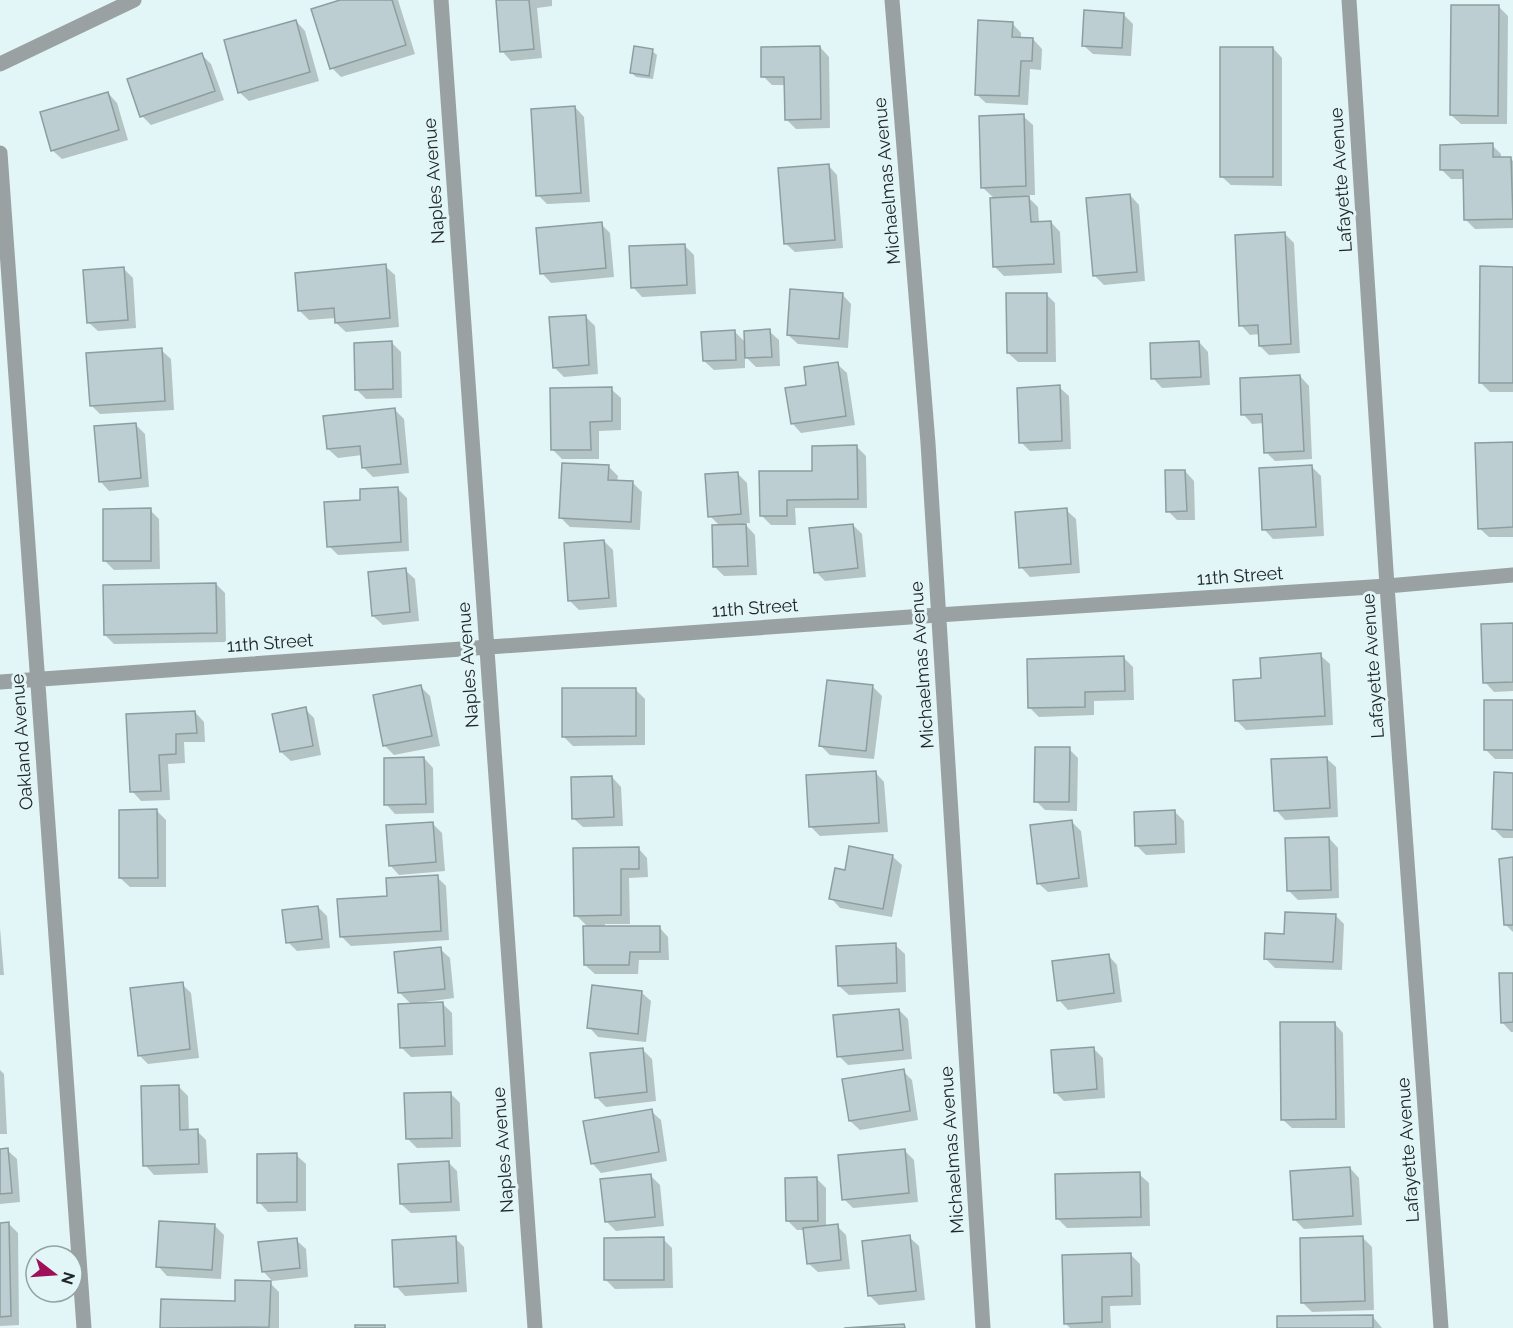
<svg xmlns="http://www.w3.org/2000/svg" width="1513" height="1328" viewBox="0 0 1513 1328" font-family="Raleway,sans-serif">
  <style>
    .shadow { fill: #0003 }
    .building { fill: #bcced1; stroke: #8d9ea0; stroke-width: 1.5 }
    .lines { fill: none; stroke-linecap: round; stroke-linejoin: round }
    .minor { stroke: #9aa1a3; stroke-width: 15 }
    .labels { text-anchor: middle; stroke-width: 6; stroke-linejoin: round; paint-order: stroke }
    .street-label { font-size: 18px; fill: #202728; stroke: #e2f5f7 }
  </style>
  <rect width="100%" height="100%" fill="#e2f5f7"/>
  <path class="shadow" d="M345 0H398L415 54 341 77 332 68Z
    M497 0H552V6L537 8 542 58 511 61 502 51Z
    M1499 7 1508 16 1507 124H1461L1451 115Z
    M1123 14 1133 24 1131 56 1093 54 1083 45Z
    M296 21 305 31 319 81 249 101 239 92Z
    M1012 23 1021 33V39H1033L1042 49 1041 70 1030 69 1028 105 986 103 976 94Z
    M820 47 829 57 830 128 796 129 786 119V85H772L763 76Z
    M1273 48 1282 58V186L1231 185 1221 176Z
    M652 51 657 55 653 79 636 77 631 72Z
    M202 55 211 64 224 100 151 125 142 116Z
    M108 93 117 103 128 140 62 159 52 150Z
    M575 107 584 117 590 202 547 204 538 195Z
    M1023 116 1033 125 1035 195H1026L1038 207 1039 223 1051 222 1060 232 1062 273 1004 276 994 266 995 199 982 187Z
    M1492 145 1501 154V159L1510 158 1513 161V228L1475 229 1465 219 1464 179H1451L1442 170Z
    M828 165 837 175 843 248 795 252 785 243Z
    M1130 195 1139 205 1145 281 1104 285 1094 275Z
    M601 224 610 233 614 277 551 283 542 273Z
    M1285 234 1294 243 1300 353 1269 355 1260 346V334L1250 335 1241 325Z
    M684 245 694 255 696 294 642 297 633 287Z
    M385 266 395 275 399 327 346 332 336 323V318L309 320 300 311Z
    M1513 268V392H1490L1480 382Z
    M124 269 133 278 136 328 98 331 88 322Z
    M842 294 851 304 848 348 798 344 788 335Z
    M1046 294 1055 303 1056 362H1018L1008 353Z
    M585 316 595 326 598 374 564 377 554 367Z
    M769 331 779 340 780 366 756 367 745 356V368L714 370 704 361 735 332 746 343Z
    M1199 342 1208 352 1210 385 1162 388 1153 378Z
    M392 343 401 352 402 398 366 399 356 389Z
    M161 350 171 359 174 410 100 414 91 405Z
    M837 364 847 373 855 425 801 433 792 423 808 386Z
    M1300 376 1309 386 1312 459 1275 461 1266 452 1264 423 1252 424 1243 414Z
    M1059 387 1069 396 1071 449 1030 451 1021 442Z
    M611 389 621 398V430L599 431V459H562L553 450Z
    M395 410 404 419 409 473 373 477 364 468 362 455 338 458 328 449Z
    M136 425 145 434 149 487 109 491 100 481Z
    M1513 443V537H1489L1479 528Z
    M857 447 866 456 867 508H795L796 525H771L761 515 814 472Z
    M608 466 618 476 617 482H632L642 492 640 530 570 527 561 518Z
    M1311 466 1321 476 1324 536 1273 539 1264 529Z
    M1185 471 1194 481 1195 520H1177L1168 511Z
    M737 473 747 483 750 523H744L755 535 757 575 724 576 715 567 720 526 710 516Z
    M398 489 407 498 409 551 338 555 329 546 362 501Z
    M150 510 159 519 160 569 114 570 105 561Z
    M1066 510 1076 519 1080 573 1030 577 1021 567Z
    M853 525 862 534 866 577 825 581 816 572Z
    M604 541 613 550 617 607 579 610 570 601Z
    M405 570 415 579 419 621 383 625 373 616Z
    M216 584 225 593 226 642 114 644 105 635Z
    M1513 624V691L1494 692 1485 682Z
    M1320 655 1330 664 1333 725 1246 730 1237 721Z
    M1124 658 1133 667 1134 700 1094 701V715L1039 717 1029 707Z
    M872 686 882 696 874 759 830 755 821 746Z
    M421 687 430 696 440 746 394 755 384 745Z
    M635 689 645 699V745L573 746 563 736Z
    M1513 701V759H1495L1486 750Z
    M305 709 314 718 321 755 291 761 281 752Z
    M195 712 204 722 205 742H184L185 763 168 764 170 800 141 801 132 791 128 715Z
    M1069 749 1078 758 1077 811 1045 810 1036 801Z
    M424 758 433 768 434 813 395 814 386 804Z
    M1326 758 1336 767 1338 817 1285 820 1276 810Z
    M875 772 884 782 888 832 820 836 811 827Z
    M1513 774V838H1503L1494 829Z
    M612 777 621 787 623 826 583 827 573 818Z
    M157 811 166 820V887H130L120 878Z
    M1174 811 1184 821 1185 853 1146 855 1137 846Z
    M1071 821 1081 831 1088 887 1048 892 1038 883Z
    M432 823 442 833 445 871 399 875 390 865Z
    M1329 838 1338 848 1339 898 1298 900 1288 890Z
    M638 848 647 858 648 877 629 878 630 924H605V927H659L668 937 669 960H639L638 974H595L585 965 588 927 576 915Z
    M892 856 902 865 892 917 840 908 831 898 846 871Z
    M1513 859V932L1506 925Z
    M437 877 446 886 449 940 351 946 341 936Z
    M318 907 327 916 330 948 297 951 288 942Z
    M1335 915 1344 924 1342 970 1275 968 1265 958 1285 935Z
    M0 928 4 975H0Z
    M895 945 905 954 906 992 849 995 839 986Z
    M440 949 450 958 454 998 411 1004 400 993Z
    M1108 955 1117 965 1122 1002 1068 1010 1059 1000Z
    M1513 974V1032H1511L1502 1022Z
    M182 984 191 993 199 1058 148 1064 139 1055Z
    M641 992 651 1001 646 1042 598 1037 589 1027Z
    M442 1003 452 1013 453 1055 411 1057 401 1047Z
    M899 1010 908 1019 912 1059 848 1065 839 1056Z
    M1334 1023 1343 1033 1345 1128H1292L1282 1119Z
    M1093 1048 1103 1058 1105 1098 1064 1101 1055 1092Z
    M642 1049 652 1059 656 1101 606 1107 596 1097Z
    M0 1070 4 1074 7 1134H0Z
    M903 1071 912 1080 918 1120 860 1130 850 1121Z
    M178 1086 188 1096 189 1131H197L206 1140 208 1173 154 1175 145 1165Z
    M450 1093 460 1103 461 1147 417 1148 407 1138Z
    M651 1111 661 1120 667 1161 601 1173 592 1163Z
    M7 1150 17 1159 20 1202 0 1204V1151Z
    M904 1150 914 1160 918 1202 853 1208 844 1199Z
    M296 1155 306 1164V1211L268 1212 259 1202Z
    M448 1162 457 1171 460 1211 411 1213 401 1204Z
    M1350 1168 1359 1178 1362 1225 1304 1229 1295 1220Z
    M1139 1174 1149 1183 1150 1226 1067 1228 1058 1219Z
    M650 1175 660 1185 664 1226 616 1231 606 1221Z
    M816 1178 826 1188V1227L837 1226 846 1235 850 1269 818 1272 808 1263 805 1230H797L788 1221Z
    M0 1224H9L18 1233 19 1325 0 1326Z
    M214 1225 224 1235 221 1279 167 1276 158 1266Z
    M909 1237 919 1246 925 1300 879 1305 870 1296Z
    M1362 1237 1372 1247 1374 1310 1312 1312 1303 1303Z
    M455 1238 464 1247 467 1292 405 1296 396 1286Z
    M663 1239 672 1248 673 1288 615 1289 606 1280Z
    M296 1240 306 1249 308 1277 272 1281 263 1271Z
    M1130 1254 1140 1264 1141 1305 1110 1306 1111 1328H1070L1065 1323Z
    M270 1283 279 1292V1328H162V1300L236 1302Z
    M1373 1317 1382 1328H1279Z"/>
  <path class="building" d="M340 0H392L406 45 330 69 311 9Z
    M496 0H529L534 49 500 52Z
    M1451 5H1499L1498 116 1450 115Z
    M1084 10 1124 13 1122 48 1082 46Z
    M296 20 310 72 238 93 224 40Z
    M978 20 1013 22 1012 37 1033 38 1032 61H1021L1019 96 975 95Z
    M634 46 653 49 649 76 630 73Z
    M820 46 821 119 785 120 784 77H761V47Z
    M1220 47H1273V177H1220Z
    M202 53 215 91 140 117 127 79Z
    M108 92 119 130 51 151 40 112Z
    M575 106 581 193 536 196 531 109Z
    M1024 114 1026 186 981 188 979 116Z
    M1493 143V157H1511L1513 219 1464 220 1463 170H1440V145Z
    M829 164 835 240 784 244 778 168Z
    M1130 194 1137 272 1093 276 1086 198Z
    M1029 196 1031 222 1051 221 1054 264 993 267 990 198Z
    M602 222 606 268 540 274 536 228Z
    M1285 232 1291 344 1259 346 1258 325 1239 326 1235 235Z
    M685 244 687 285 631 288 629 246Z
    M386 264 390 318 335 323 334 308 298 311 295 273Z
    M1480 266 1513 267V383H1479Z
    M124 267 128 320 87 323 83 270Z
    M790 289 843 293 839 339 787 335Z
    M1006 293H1047V353H1007Z
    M586 315 589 365 553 368 549 317Z
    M770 329 772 357 745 358 744 331Z
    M735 330 736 360 703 361 701 332Z
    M392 341 393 389 355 390 354 343Z
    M1199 341 1201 377 1151 379 1150 343Z
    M162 348 165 401 90 406 86 353Z
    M838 362 846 416 791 424 785 388 806 385 804 367Z
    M1300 375 1304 451 1264 453 1262 414 1241 415 1240 378Z
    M1060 385 1062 441 1019 443 1017 388Z
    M612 387V421L590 422 591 450H551L550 388Z
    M395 408 401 464 362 468 360 446 327 449 323 416Z
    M136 423 141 478 99 482 94 426Z
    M1513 442V527L1478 529 1475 443Z
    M857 445 858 499 787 500V516H760L759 471H812V446Z
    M562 463 609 465 608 480 633 481 631 522 559 518Z
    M1312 465 1316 527 1262 530 1259 468Z
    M1165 470H1185L1187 511 1166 512Z
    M738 472 741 514 708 517 705 474Z
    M398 487 401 542 327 547 324 502 360 500V489Z
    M151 508V561H103V509Z
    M1067 508 1071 564 1019 568 1015 512Z
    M746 524 748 566 713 567 712 525Z
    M853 524 858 568 814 573 809 528Z
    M604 540 609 598 568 601 564 543Z
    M406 568 410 612 372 616 368 572Z
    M216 583 217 633 104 635 103 585Z
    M1513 623V682L1483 683 1481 624Z
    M1321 653 1325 716 1235 721 1233 680 1261 678 1260 658Z
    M1124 656 1125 691 1085 692V707L1028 708 1027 659Z
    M827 680 873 685 866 751 819 746Z
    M421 685 432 736 383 746 373 695Z
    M562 688H636V736L562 737Z
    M1484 700H1513V750H1484Z
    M306 707 313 746 280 752 272 714Z
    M195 711 197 733 176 734V754L159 755 161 791 130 792 126 714Z
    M1035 747H1070L1069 802H1034Z
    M424 757 426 804 384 805V758Z
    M1327 757 1330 808 1274 811 1271 759Z
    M876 771 879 823 809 827 806 775Z
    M1494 772 1513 773V830L1492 829Z
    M612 776 614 817 572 819 571 777Z
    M157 809 158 878H119V810Z
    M1175 810 1176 844 1135 846 1134 812Z
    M1072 820 1079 878 1037 884 1030 825Z
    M433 822 436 862 389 866 386 825Z
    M1329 837 1331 890 1287 891 1285 838Z
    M849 846 893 855 883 909 829 899 835 868 845 870Z
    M639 847V869H621V915L574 916 573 848Z
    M1513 857V925H1504L1499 859Z
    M438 875 441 931 340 937 337 899 387 896 386 878Z
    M318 906 322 939 286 943 282 910Z
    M1285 912 1336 914 1333 962 1264 959 1265 933 1284 934Z
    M583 926H660V952H630L629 965H584Z
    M896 943 897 983 838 986 836 946Z
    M441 947 445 989 398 993 394 952Z
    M1109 954 1114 993 1057 1001 1052 961Z
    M1499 973H1513V1022L1501 1023Z
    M183 982 190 1049 138 1056 130 988Z
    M592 985 642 991 638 1034 587 1028Z
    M443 1002 445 1046 400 1048 398 1004Z
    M899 1009 903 1050 837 1057 833 1015Z
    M1280 1022H1335L1336 1119 1281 1120Z
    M1094 1047 1097 1089 1054 1093 1051 1050Z
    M643 1048 647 1092 595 1098 590 1053Z
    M904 1069 910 1111 849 1121 842 1079Z
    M179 1085 180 1130 198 1129 199 1164 143 1166 141 1086Z
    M451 1092 452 1138 406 1139 404 1093Z
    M652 1109 659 1152 591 1164 583 1121Z
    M8 1148 12 1193 0 1194V1149Z
    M905 1149 909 1193 842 1200 838 1155Z
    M297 1153V1202L257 1203V1154Z
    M449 1161 451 1202 400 1204 398 1164Z
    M1350 1167 1353 1216 1293 1220 1290 1171Z
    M1140 1172 1141 1217 1056 1219 1055 1174Z
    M651 1174 655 1217 605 1222 600 1179Z
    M817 1177 818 1221H786L785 1178Z
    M159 1221 215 1224 212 1270 156 1267Z
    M9 1222 11 1316 0 1317V1223Z
    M838 1224 841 1260 807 1264 803 1228Z
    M910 1235 916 1291 868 1296 862 1241Z
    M456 1236 458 1283 394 1287 392 1240Z
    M1363 1236 1365 1301 1301 1303 1300 1238Z
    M664 1237V1280H604V1238Z
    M297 1238 300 1268 262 1272 258 1242Z
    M1131 1253 1132 1296 1102 1297V1322L1064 1324 1062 1255Z
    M235 1280 271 1281 269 1327 160 1328 161 1299 235 1301Z
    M1373 1315V1328H1277V1316Z
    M904 1324 905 1328H844Z
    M355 1325H385V1328H355Z"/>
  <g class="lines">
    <path class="minor" d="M441 0 535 1328
      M892 0 928 443 983 1328
      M1349 0 1387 586 1441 1328
      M0 64 134 0
      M0 153 84 1328
      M0 682 938 615 1387 586 1513 575"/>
  </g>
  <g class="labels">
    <g class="street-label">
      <text transform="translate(1341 180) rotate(-94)" y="6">Lafayette Avenue</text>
      <text transform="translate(434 181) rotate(-94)" y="6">Naples Avenue</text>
      <text transform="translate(887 181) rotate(-95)" y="6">Michaelmas Avenue</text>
      <text transform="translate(1240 576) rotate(-4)" y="6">11th Street</text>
      <text transform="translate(755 608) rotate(-4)" y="6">11th Street</text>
      <text transform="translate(270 643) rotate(-4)" y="6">11th Street</text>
      <text transform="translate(468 665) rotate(-94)" y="6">Naples Avenue</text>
      <text transform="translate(922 665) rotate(-94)" y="6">Michaelmas Avenue</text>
      <text transform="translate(1373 666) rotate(-94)" y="6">Lafayette Avenue</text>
      <text transform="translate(22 742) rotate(-94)" y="6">Oakland Avenue</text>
      <text transform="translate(503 1150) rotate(-94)" y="6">Naples Avenue</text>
      <text transform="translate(952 1150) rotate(-94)" y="6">Michaelmas Avenue</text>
      <text transform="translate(1408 1150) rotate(-94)" y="6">Lafayette Avenue</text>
    </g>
  </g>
  <g transform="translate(54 1274) rotate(107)"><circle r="28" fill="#e2f5f7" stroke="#94a3a4" stroke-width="1.5"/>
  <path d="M0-4.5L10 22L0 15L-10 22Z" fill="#a01059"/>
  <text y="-9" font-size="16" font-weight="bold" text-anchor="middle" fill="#202728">N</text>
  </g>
</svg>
